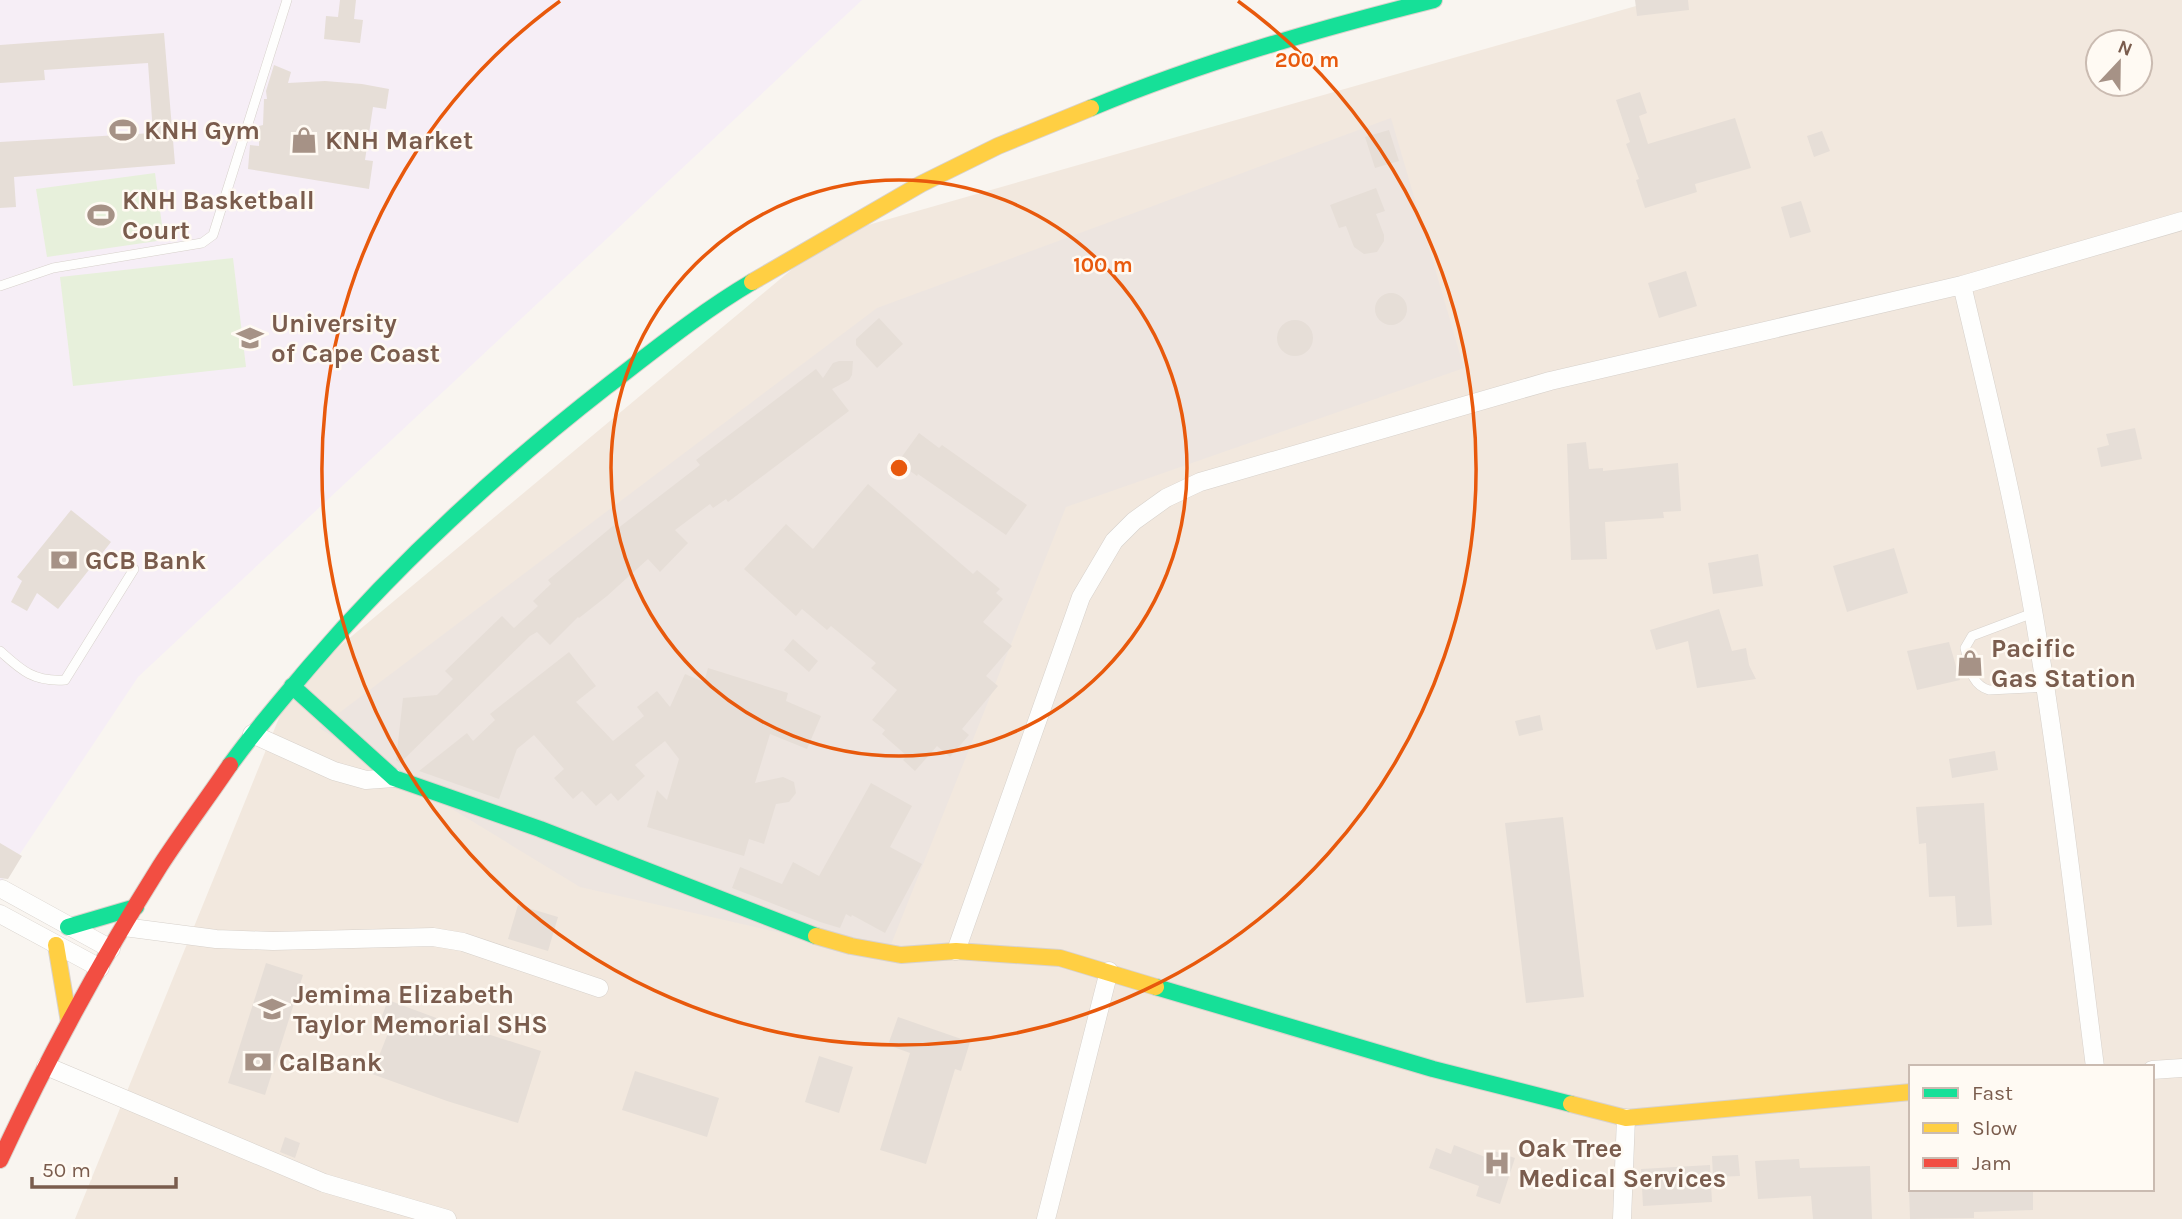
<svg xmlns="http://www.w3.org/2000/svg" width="2182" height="1219" viewBox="0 0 2182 1219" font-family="Karla,sans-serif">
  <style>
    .residential { fill: #f2e8de; fill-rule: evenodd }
    .industrial { fill: #ede5e0 }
    .education { fill: #f6eef6 }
    .green { fill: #e7f0db }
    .building { fill: #e6ded7 }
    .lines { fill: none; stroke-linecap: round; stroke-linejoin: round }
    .lane-casing { stroke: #d7d1cb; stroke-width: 10 }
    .street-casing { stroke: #d7d1cb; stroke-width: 19 }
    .fast-casing { stroke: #d9d2cb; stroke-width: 18 }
    .slow-casing { stroke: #d9d2cb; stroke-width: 18 }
    .jam-casing { stroke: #d9d2cb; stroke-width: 18 }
    .lane { stroke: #fefefd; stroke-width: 9 }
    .street { stroke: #fefefd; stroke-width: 18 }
    .fast { stroke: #16e098; stroke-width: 16 }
    .slow { stroke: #ffcf43; stroke-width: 16 }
    .jam { stroke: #f24e42; stroke-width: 16 }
    .ring { fill: none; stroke: #e8590c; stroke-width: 3.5 }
    .labels { text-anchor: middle; stroke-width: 5; stroke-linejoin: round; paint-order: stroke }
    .poi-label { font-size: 26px; font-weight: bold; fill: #7a5c4d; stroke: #fffaf3; text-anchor: start }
    .centre { fill: #e8590c; stroke: #fffaf3; stroke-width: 3.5 }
    .ring-label { font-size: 21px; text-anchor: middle; font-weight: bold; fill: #e8590c; stroke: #fffaf3; stroke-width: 5; stroke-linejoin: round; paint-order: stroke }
  </style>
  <rect width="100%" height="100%" fill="#f9f5f0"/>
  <path class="residential" d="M1657 0H2182V1219H75L292 686 833 235ZM2098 42H2140V84H2098ZM1911 1067H2152V1189H1911Z"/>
  <path class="industrial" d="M1391 118 1464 368 1066 507 886 957 580 887 319 728 877 308Z"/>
  <path class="education" d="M0 0H862L138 677 0 884Z"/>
  <path class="green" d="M155 173 164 240 47 257 36 189Z
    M233 258 246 367 73 386 60 277Z"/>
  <path class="building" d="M340 0H356L354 19 363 20 360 43 324 39 326 16 338 17Z
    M1635 0H1688L1689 10 1637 16Z
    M164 33 175 164 14 177 16 207 0 208V142L153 133 148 63 44 70 45 80 0 83V45Z
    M274 65 291 72 288 83 325 81 362 84 389 89 386 109 373 107 365 160 373 161 369 189 248 169 250 145 259 146V126L263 125 264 99H267L266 91Z
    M1640 92 1647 113 1639 116 1648 144 1735 118 1751 168 1695 184 1697 192 1645 208 1636 180 1639 179 1626 144 1630 142 1616 100Z
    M1389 130 1399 161 1375 168 1365 137Z
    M1822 131 1830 151 1814 157 1807 136Z
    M1376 188 1385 211 1376 214 1384 235V241L1377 252 1364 254 1354 247 1346 226 1339 228 1330 205Z
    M1801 201 1811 232 1790 238 1781 207Z
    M1686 271 1697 306 1659 318 1648 283Z
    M1375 309a16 16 0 1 1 32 0a16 16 0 1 1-32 0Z
    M879 318 903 344 877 368 856 345V339Z
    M1277 338a18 18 0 1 1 36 0a18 18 0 1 1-36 0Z
    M839 361H853L852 375 849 380 832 389 849 411 728 502 726 499 713 508 710 504 675 530 688 543 660 572 648 559 607 596 579 618 578 617 550 645 537 632 530 636 400 763 396 760 403 698 437 695 453 679 445 671 502 616 514 628 538 606 533 601 551 584 548 580 614 525 617 529 700 465 696 460 816 369 823 378 833 363Z
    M2135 428 2142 459 2101 467 2097 448 2109 445 2106 434Z
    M919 433 939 448 942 445 1027 505 1006 535 918 474 917 476 898 462Z
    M1586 442 1589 469 1603 468V471L1678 463 1681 511 1663 512 1664 518 1605 522 1607 559 1571 560 1567 444Z
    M868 484 973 574 977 570 1000 589 996 593 1003 599 983 622 1012 646 986 676 998 686 962 729 969 735 950 757 937 746 915 771 903 760 907 756 882 734 885 730 872 720 897 690 871 668 876 663 831 626 827 630 802 609 796 616 744 569 786 524 813 549Z
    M71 510 111 542 58 609 37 593 27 611 11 602 22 581 17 577Z
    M1894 548 1908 593 1847 612 1833 566Z
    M1758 554 1763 586 1713 594 1708 563Z
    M1719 609 1732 651 1746 648 1749 665 1756 679 1697 688 1688 641 1656 650 1650 630Z
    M793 639 818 661 809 672 784 650Z
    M1949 642 1960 680 1917 690 1907 651Z
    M569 652 596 686 576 702 613 741 644 716 637 707 657 691 670 707 685 674 704 682 708 668 788 693 786 701 821 716 807 749 770 734 755 783 783 777 794 782 796 793 789 802 776 804 764 844 749 839 744 856 647 827 657 790 667 800 679 759 665 741 635 765 645 776 618 801 611 793 596 806 582 791 573 799 554 778 564 769 534 735 517 749 499 799 419 771 467 733 473 741 495 720 490 714Z
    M1540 715 1543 730 1519 736 1515 721Z
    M1995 751 1998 770 1952 778 1949 759Z
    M871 783 912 806 890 847 922 864 885 933 852 915 851 917 846 914 840 928 820 922 732 888 740 867 782 884 793 862 819 876Z
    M1984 803 1992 925 1957 927 1955 896 1929 897 1926 843 1919 844 1916 807Z
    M1563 817 1584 997 1526 1003 1505 823Z
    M0 843 22 856 8 879 0 878Z
    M518 905 558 917 548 951 508 939Z
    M266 963 303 975 265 1095 228 1083Z
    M388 1000 474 1032 475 1030 541 1051 518 1123 447 1101 372 1074 390 1028 379 1024Z
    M898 1017 970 1042 961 1071 955 1069 926 1164 880 1150 910 1053 888 1045Z
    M819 1056 853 1067 839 1113 805 1102Z
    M635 1071 719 1098 707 1137 622 1110Z
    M285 1137 300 1143 295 1158 280 1152Z
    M1454 1145 1488 1158 1491 1150 1515 1158 1500 1204 1476 1196 1479 1186 1429 1168 1436 1148 1451 1154Z
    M1738 1155 1740 1176 1713 1177 1712 1156Z
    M1799 1159 1800 1168 1870 1166 1872 1219H1813L1811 1196 1758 1199 1755 1161Z
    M1710 1165 1712 1202 1643 1206 1641 1169Z
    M1909 1189H2033V1210L1974 1212V1218L1910 1219Z"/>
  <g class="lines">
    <defs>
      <path id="lane" d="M0 286 53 268 202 243 213 235 287 0
        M2033 613 1972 636 1965 648C1970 666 1970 684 1989 690L2046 687
        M0 651C22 671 34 682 65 680L134 569"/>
      <path id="street" d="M252 734 334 771 366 780 394 778
        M2 889 111 949
        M0 914 100 968
        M124 927 216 939 273 941 433 937 463 942 599 988
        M956 951 1081 597 1114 541 1134 521 1166 498 1200 482 1550 381 1962 285
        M46 1066 324 1183 447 1219
        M2095 1067C2076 917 2059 765 2034 616 2015 505 1988 395 1962 285L2182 221
        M2152 1070 2182 1068
        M1046 1219 1109 971
        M1622 1219 1626 1118"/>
      <path id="fast" d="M1091 108C1202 62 1318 29 1434 0
        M292 686 394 778 540 829 816 936
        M230 765C255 730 282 699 310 666 399 562 497 472 606 387 653 351 701 312 752 282
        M68 927 136 907
        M1156 987 1433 1069 1571 1104"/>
      <path id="slow" d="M752 282 921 184 998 146 1091 108
        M816 936 851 946 901 955 956 951 1060 958 1156 987
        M56 945 69 1022
        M1571 1104 1626 1118 1911 1092"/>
      <path id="jam" d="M0 1160C47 1059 101 960 160 866 182 832 207 799 230 765"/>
    </defs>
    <use href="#lane" class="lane-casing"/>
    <use href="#street" class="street-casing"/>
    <use href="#fast" class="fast-casing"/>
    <use href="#slow" class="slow-casing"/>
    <use href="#jam" class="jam-casing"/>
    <use href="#lane" class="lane"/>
    <use href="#street" class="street"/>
    <use href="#fast" class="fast"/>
    <use href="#slow" class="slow"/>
    <use href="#jam" class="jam"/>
  </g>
  <g class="ring">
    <circle cx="899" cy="468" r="288"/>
    <path d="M1238 1A577 577 0 1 1 560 1"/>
  </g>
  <defs>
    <symbol id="stadium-bare" viewBox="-9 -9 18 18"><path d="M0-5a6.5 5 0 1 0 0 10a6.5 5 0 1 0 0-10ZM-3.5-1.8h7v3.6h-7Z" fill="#a69286" stroke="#fffaf3" stroke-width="2.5" paint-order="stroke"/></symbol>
    <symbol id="shop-bare" viewBox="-9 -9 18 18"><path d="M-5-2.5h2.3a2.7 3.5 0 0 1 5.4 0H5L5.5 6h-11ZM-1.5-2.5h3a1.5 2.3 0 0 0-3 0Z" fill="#a69286" stroke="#fffaf3" stroke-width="2.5" paint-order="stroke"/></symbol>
    <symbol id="university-bare" viewBox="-9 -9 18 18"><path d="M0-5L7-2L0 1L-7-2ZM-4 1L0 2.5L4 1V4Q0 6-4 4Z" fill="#a69286" stroke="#fffaf3" stroke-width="2.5" paint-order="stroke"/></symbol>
    <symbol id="bank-bare" viewBox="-9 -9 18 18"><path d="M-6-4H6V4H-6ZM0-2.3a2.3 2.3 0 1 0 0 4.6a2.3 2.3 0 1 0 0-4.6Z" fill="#a69286" stroke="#fffaf3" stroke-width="2.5" paint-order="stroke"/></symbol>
    <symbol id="school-bare" viewBox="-9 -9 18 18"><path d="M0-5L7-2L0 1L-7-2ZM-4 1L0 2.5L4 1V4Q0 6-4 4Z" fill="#a69286" stroke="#fffaf3" stroke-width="2.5" paint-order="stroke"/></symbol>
    <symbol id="hospital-bare" viewBox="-9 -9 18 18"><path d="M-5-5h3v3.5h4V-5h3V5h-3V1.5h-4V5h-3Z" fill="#a69286" stroke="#fffaf3" stroke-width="2.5" paint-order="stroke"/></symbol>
  </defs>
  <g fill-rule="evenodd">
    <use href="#stadium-bare" x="104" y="111" width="38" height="38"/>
    <use href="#shop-bare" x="285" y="121" width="38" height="38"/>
    <use href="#stadium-bare" x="82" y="196" width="38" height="38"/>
    <use href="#university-bare" x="231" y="319" width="38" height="38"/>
    <use href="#bank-bare" x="45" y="541" width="38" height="38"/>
    <use href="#shop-bare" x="1951" y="644" width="38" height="38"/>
    <use href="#school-bare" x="253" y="990" width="38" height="38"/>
    <use href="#bank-bare" x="239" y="1043" width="38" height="38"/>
    <use href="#hospital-bare" x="1478" y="1144" width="38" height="38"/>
  </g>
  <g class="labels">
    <g class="poi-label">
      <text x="144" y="139">KNH Gym</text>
      <text x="325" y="149">KNH Market</text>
      <text x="122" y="209">KNH Basketball<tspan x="122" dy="30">Court</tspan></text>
      <text x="271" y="332">University<tspan x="271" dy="30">of Cape Coast</tspan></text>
      <text x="85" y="569">GCB Bank</text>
      <text x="1991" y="657">Pacific<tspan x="1991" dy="30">Gas Station</tspan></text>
      <text x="293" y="1003">Jemima Elizabeth<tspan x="293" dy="30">Taylor Memorial SHS</tspan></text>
      <text x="279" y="1071">CalBank</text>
      <text x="1518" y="1157">Oak Tree<tspan x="1518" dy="30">Medical Services</tspan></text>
    </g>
  </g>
  <circle cx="899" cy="468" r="10" class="centre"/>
  <g class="ring-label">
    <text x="1307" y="67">200 m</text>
    <text x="1103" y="272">100 m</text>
  </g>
  <rect x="1909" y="1065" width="245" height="126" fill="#fffaf3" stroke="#cabbb1" stroke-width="2"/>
  <rect x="1923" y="1088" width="35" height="10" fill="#16e098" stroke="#cabbb1" stroke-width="2"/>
  <text x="1972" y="1100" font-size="21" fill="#7a5c4d">Fast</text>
  <rect x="1923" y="1123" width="35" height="10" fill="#ffcf43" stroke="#cabbb1" stroke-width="2"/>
  <text x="1972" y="1135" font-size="21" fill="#7a5c4d">Slow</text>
  <rect x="1923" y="1158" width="35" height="10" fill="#f24e42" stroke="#cabbb1" stroke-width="2"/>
  <text x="1972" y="1170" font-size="21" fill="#7a5c4d">Jam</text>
  <g transform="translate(2119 63) rotate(22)"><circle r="33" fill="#fffaf3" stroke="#cabbb1" stroke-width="2"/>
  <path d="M0-5L12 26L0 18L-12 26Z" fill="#a69286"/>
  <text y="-10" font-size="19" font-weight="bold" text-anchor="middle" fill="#7a5c4d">N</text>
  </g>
  <path d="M32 1177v10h144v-10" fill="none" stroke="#7a5c4d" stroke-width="3.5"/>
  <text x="42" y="1177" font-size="21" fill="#7a5c4d" stroke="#fffaf3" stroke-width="5" paint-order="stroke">50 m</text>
</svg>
